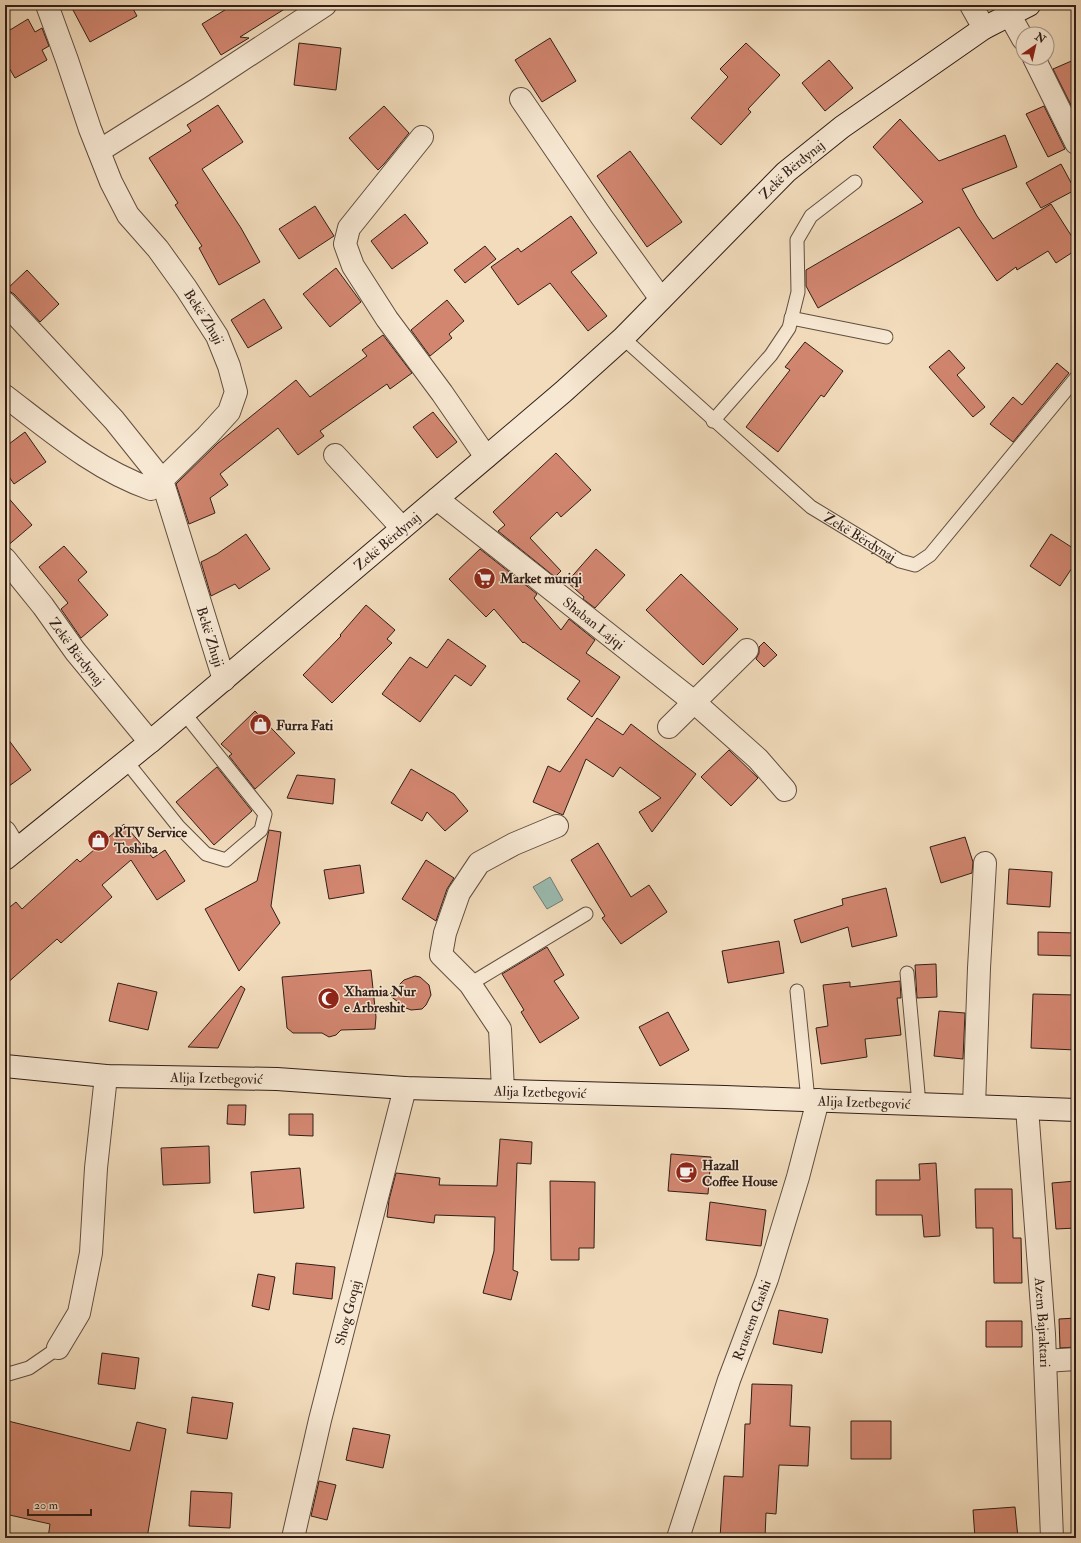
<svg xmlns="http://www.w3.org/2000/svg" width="1081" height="1543" viewBox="0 0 1081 1543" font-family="'IM FELL Double Pica',serif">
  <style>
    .water { fill: #9bbcb1; stroke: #717d73 }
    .building { fill: #d28670; stroke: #311e17 }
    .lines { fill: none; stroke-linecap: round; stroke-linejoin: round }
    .service-casing { stroke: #614e40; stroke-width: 15 }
    .minor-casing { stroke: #614e40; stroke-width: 24 }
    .secondary-casing { stroke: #311e17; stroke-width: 24 }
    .service { stroke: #f7e8d3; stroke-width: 13 }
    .minor { stroke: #f7e8d3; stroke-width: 22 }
    .secondary { stroke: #f7e8d3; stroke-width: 22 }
    .labels { text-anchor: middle; stroke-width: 3; stroke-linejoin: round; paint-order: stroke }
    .street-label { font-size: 14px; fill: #311e17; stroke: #f7e8d3 }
    .poi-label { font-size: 14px; font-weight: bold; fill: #311e17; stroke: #f7e8d3; text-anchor: start }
  </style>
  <rect width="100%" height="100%" fill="#f2dcbc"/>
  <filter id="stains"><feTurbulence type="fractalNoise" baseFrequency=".005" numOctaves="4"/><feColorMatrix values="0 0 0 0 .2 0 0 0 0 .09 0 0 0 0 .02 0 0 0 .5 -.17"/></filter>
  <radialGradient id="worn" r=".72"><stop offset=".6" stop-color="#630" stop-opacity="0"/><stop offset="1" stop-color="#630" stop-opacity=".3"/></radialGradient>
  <path class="water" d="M550 877 563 900 547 909 533 887Z"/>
  <path class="building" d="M82 5H131L137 16 90 42 73 10Z
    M233 5H291L240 37 249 38 221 55 202 24Z
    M28 19 35 32 42 28 49 46 42 50 47 60 15 78 5 61V33Z
    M550 38 576 81 542 102 515 60Z
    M299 43 341 48 336 90 294 85Z
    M746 43 780 75 748 109 751 112 721 145 691 118 728 77 720 69Z
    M1076 59V115L1053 69Z
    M829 60 853 88 825 111 802 83Z
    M218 105 243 142 202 169 241 228 260 262 219 285 199 248 202 246 175 205 178 203 149 158 191 131 187 125Z
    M384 106 409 133 384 164 378 170 349 138Z
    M1044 106 1065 149 1048 157 1026 114Z
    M900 119 939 161 1005 135 1017 167 962 189 977 216 993 239 1051 204 1076 243V250L1056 263 1048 251 1017 270 1016 267 997 281 959 227 818 308 806 286V270L923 202 873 147Z
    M630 151 682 222 647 247 597 176Z
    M1061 164 1075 190 1041 208 1026 183Z
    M315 206 334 236 299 259 279 229Z
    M405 214 428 243 392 269 371 241Z
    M571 216 597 253 571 272 607 316 588 331 550 283 518 305 491 267 518 248 521 252Z
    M485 246 496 259 465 283 454 270Z
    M336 268 361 302 330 327 303 294Z
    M27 270 59 304 40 322 14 294 9 291H5Z
    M264 299 282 328 248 348 231 320Z
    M447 300 464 321 449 334 452 338 430 356 411 330Z
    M383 335 412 373 390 389 387 384 320 431 324 436 298 455 278 428 220 474 228 485 210 498 215 513 189 524 176 484 218 443 296 380 310 397 367 356 362 350Z
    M805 342 843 371 824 397 821 395 778 452 746 427 790 370 785 367Z
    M949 350 965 368 957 375 985 407 973 417 929 367Z
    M1057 363 1069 373 1013 442 990 424 1013 397 1022 405Z
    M433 412 457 442 437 458 413 427Z
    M25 432 46 462 14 484 5 471V447Z
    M556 453 591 490 561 517 557 512 530 538 561 571 555 577 498 531 505 525 493 512Z
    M5 494 32 525 6 547H5Z
    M246 534 270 569 239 589 235 584 211 596 201 562 217 554Z
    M1051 534 1076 550V562L1060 586 1030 566Z
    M64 546 87 572 78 580 108 615 81 638 61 609 68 603 39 567Z
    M480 549 537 594 534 598 561 630 569 619 595 640 586 653 620 677 592 717 567 699 580 681 524 642 523 643 494 609 486 617 449 579Z
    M596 549 625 575 595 608 583 599 584 597 567 582Z
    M681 574 738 629 703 665 646 610Z
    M366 605 395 630 387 639 392 643 332 703 303 675 341 636 340 635Z
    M448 639 486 666 471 686 455 675 420 722 382 694 410 657 427 668Z
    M764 642 777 655 764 667 756 659 759 653V647Z
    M255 711 295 753 255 789 229 756 232 754 221 744Z
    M597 718 623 735 631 724 696 774 652 832 639 812 661 798 620 767 613 777 586 759 563 815 533 802 548 766 560 772Z
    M5 735 31 770 5 789Z
    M729 750 758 778 731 806 701 777Z
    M217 767 252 811 214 845 176 802Z
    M411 769 454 794 468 811 445 831 427 812 422 821 391 803Z
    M297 775 335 779 333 804 287 798Z
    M124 824 153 858 165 850 185 881 157 900 131 860 102 885 112 897 61 943 57 939 5 985V911L16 902 22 909 77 859 80 862Z
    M269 830 281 832 271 906 280 923 239 971 205 909 257 881Z
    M965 837 973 862 972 873 941 883 930 847Z
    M598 843 631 897 649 885 667 912 621 944 602 918 605 916 571 860Z
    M426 860 454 878 447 889 436 921 402 899Z
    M360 865 364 893 329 899 324 870Z
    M1009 869 1052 872 1050 907 1007 904Z
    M886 888 897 936 852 947 848 927 801 943 794 920 843 905 842 899Z
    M1038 932 1076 933V956L1038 955Z
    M779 941 784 973 728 983 722 951Z
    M547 947 564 975 554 981 579 1018 540 1043 521 1012 524 1010 502 974Z
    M936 964 937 997 917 998 915 965Z
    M371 970 376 1017 375 1029 341 1030 336 1035 329 1037 322 1033H293L287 1028 282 977Z
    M415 976 420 977 429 985 431 995 426 1005 422 1009 411 1010 406 1008 389 995 404 980Z
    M900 981 901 998H897L901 1035 865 1039 867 1057 821 1064 816 1028 828 1026 823 985 850 982V987Z
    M118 983 157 992 148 1030 109 1021Z
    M241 986 245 989 218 1048 188 1047Z
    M1033 994 1076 995V1050L1031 1048Z
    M939 1011 965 1013 963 1059 934 1056Z
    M668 1012 689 1050 660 1066 639 1027Z
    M228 1105H246L245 1125 227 1124Z
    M289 1114H313V1136L289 1135Z
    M500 1139 532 1142 531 1164 517 1163 513 1270 518 1272 511 1300 483 1293 494 1251 495 1217 435 1215 434 1223 387 1217 389 1200 396 1173 440 1178 439 1185 497 1186Z
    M209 1146 210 1183 163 1185 161 1148Z
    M671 1154 711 1157 708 1194 668 1191Z
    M936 1163 940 1236 924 1237 922 1215H876V1180H920L919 1164Z
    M300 1168 304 1208 254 1213 251 1172Z
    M550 1181 595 1182 594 1248H579V1260H551Z
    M1076 1181V1228L1056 1229 1052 1183Z
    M975 1189H1012L1013 1238H1021L1022 1283H994L993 1228H976Z
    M710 1202 766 1210 761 1246 706 1240Z
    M296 1263 335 1267 332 1299 293 1294Z
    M258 1274 275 1277 269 1310 252 1306Z
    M779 1310 828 1319 822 1353 773 1344Z
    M1076 1318V1347L1060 1348 1059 1319Z
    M986 1321H1022V1347H986Z
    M102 1353 139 1358 135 1389 98 1384Z
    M752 1384 792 1385 790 1426 810 1427 808 1466 779 1465 776 1514 766 1513 765 1538H720L724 1476 743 1477 745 1424H750Z
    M192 1397 233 1403 227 1439 187 1433Z
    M8 1421 130 1451 137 1422 166 1429 147 1538H48L50 1524 5 1514V1433Z
    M851 1421H891V1459H851Z
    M353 1428 390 1435 383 1468 346 1460Z
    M319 1481 336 1485 327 1520 311 1516Z
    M191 1491 232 1493 230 1528 189 1526Z
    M1015 1507 1018 1538H975L973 1510Z"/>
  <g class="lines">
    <defs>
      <g id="service">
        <path d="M791 318 886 337"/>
        <path id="s1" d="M623 338 811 507 900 561 915 565 930 555 1076 378"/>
        <path d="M713 421 771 355 789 328 798 292 797 240 811 216 855 182"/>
        <path d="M126 761 178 826 206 854 226 860 261 830 265 814 184 713"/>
        <path d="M907 973 919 1104"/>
        <path d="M470 984 586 914"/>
        <path d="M797 991 808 1100"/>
        <path d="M5 1375 29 1368 58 1348"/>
      </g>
      <g id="minor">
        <path id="s2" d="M47 5 67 60 90 129 111 182 128 215 158 249 186 288 217 336 229 366 236 392 229 412 207 436 162 480 224 680"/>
        <path d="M971 5 984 28"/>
        <path d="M1009 14 1023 39"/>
        <path d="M1034 58 1076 143"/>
        <path d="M521 99 601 216 661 299"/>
        <path d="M422 137 349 228 345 244 353 266 387 319 442 393 486 457"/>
        <path d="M99 151 199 88 325 5"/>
        <path d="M5 303 114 420 162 480 151 489C96 470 51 431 5 396"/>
        <path d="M335 455 402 528"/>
        <path id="s3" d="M437 499 694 702 758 759 785 790"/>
        <path id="s4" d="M5 559 43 606 75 651 150 742"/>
        <path d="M669 727 747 650"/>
        <path d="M5 832 16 850"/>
        <path d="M503 1090 500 1029 470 984 441 955 445 933 459 893 479 863 514 844 557 826"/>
        <path d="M974 1106 979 968 985 863"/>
        <path id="s5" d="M1027 1108 1044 1334 1052 1538"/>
        <path d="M58 1348 79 1313 91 1253 96 1168 106 1076"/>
        <path d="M1045 1361 1076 1359"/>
        <path id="s6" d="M293 1538 320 1420 405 1088"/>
        <path id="s7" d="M678 1538 729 1380 767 1279 798 1177 818 1100"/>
      </g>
      <g id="secondary">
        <path id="s8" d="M5 859 150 742 563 392 623 338 786 172 842 127 984 28 1029 5"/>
        <path id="s9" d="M5 1066 106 1076 277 1079 405 1088 725 1097 1076 1110"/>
      </g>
    </defs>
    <use href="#service" class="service-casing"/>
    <use href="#minor" class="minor-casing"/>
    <use href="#secondary" class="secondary-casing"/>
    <use href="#service" class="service"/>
    <use href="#minor" class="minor"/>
    <use href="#secondary" class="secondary"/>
  </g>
  <defs>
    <symbol id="supermarket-disc" viewBox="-11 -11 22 22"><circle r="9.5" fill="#8f2418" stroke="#f7e8d3"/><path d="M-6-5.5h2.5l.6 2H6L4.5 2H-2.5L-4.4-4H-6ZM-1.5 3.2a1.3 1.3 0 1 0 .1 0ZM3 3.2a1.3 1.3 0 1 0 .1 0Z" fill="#fff"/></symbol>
    <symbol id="shop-disc" viewBox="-11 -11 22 22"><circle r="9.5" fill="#8f2418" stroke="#f7e8d3"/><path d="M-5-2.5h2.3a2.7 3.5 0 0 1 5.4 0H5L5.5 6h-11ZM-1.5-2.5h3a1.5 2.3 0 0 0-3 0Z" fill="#fff"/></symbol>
    <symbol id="mosque-disc" viewBox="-11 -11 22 22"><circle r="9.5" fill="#8f2418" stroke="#f7e8d3"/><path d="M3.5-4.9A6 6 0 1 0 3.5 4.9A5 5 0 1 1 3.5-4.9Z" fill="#fff"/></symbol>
    <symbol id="cafe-disc" viewBox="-11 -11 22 22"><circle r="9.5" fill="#8f2418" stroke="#f7e8d3"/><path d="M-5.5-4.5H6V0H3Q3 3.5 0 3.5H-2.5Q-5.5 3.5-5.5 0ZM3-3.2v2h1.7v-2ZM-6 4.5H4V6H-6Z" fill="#fff"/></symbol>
  </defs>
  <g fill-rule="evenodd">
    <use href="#supermarket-disc" x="472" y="566" width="25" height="25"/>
    <use href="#shop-disc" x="248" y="712" width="25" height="25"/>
    <use href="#shop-disc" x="86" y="828" width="25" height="25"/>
    <use href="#mosque-disc" x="316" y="986" width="25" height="25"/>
    <use href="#cafe-disc" x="674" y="1160" width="25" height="25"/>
  </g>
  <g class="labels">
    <g class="street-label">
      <text dy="5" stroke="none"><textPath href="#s8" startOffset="1047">Zekë Bërdynaj</textPath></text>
      <text dy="5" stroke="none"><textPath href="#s2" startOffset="353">Bekë Zhuji</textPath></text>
      <text dy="5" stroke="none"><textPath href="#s1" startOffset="310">Zekë Bërdynaj</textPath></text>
      <text dy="5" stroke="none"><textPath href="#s8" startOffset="497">Zekë Bërdynaj</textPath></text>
      <text dy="5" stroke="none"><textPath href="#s3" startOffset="200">Shaban Lajqi</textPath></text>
      <text dy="5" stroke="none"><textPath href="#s2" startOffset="716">Bekë Zhuji</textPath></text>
      <text dy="5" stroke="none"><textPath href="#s4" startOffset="117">Zekë Bërdynaj</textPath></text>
      <text dy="5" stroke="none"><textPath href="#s9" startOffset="212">Alija Izetbegović</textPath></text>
      <text dy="5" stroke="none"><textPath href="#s9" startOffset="536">Alija Izetbegović</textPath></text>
      <text dy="5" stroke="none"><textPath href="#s9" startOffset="860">Alija Izetbegović</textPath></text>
      <text dy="5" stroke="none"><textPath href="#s6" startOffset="232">Shog Goqaj</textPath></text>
      <text dy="5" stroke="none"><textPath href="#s7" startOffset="230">Rrustem Gashi</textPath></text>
      <text dy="5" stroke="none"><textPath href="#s5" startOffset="215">Azem Bajraktari</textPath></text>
    </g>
    <g class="poi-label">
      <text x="500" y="583">Market muriqi</text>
      <text x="276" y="730">Furra Fati</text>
      <text x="114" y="837">RTV Service<tspan x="114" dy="16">Toshiba</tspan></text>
      <text x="344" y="996">Xhamia Nur<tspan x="344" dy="16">e Arbreshit</tspan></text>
      <text x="702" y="1170">Hazall<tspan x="702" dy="16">Coffee House</tspan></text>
    </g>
  </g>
  <rect width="1081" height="1543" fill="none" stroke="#f2dcbc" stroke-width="20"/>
  <rect x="6" y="6" width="1069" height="1531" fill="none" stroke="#311e17" stroke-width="2"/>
  <rect x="10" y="10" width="1061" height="1523" fill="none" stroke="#311e17"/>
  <g transform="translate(1035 46) rotate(34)"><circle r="19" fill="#f7e8d3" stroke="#a89788"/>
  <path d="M0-3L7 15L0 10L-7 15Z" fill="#8f2418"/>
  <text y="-6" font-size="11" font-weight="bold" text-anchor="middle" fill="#311e17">N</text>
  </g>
  <path d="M28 1509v6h63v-6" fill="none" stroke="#311e17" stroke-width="2"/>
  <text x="34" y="1509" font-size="12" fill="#311e17" stroke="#f7e8d3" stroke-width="3" paint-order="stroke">20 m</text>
  <rect width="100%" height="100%" filter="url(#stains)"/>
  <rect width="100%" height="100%" fill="url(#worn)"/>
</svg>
